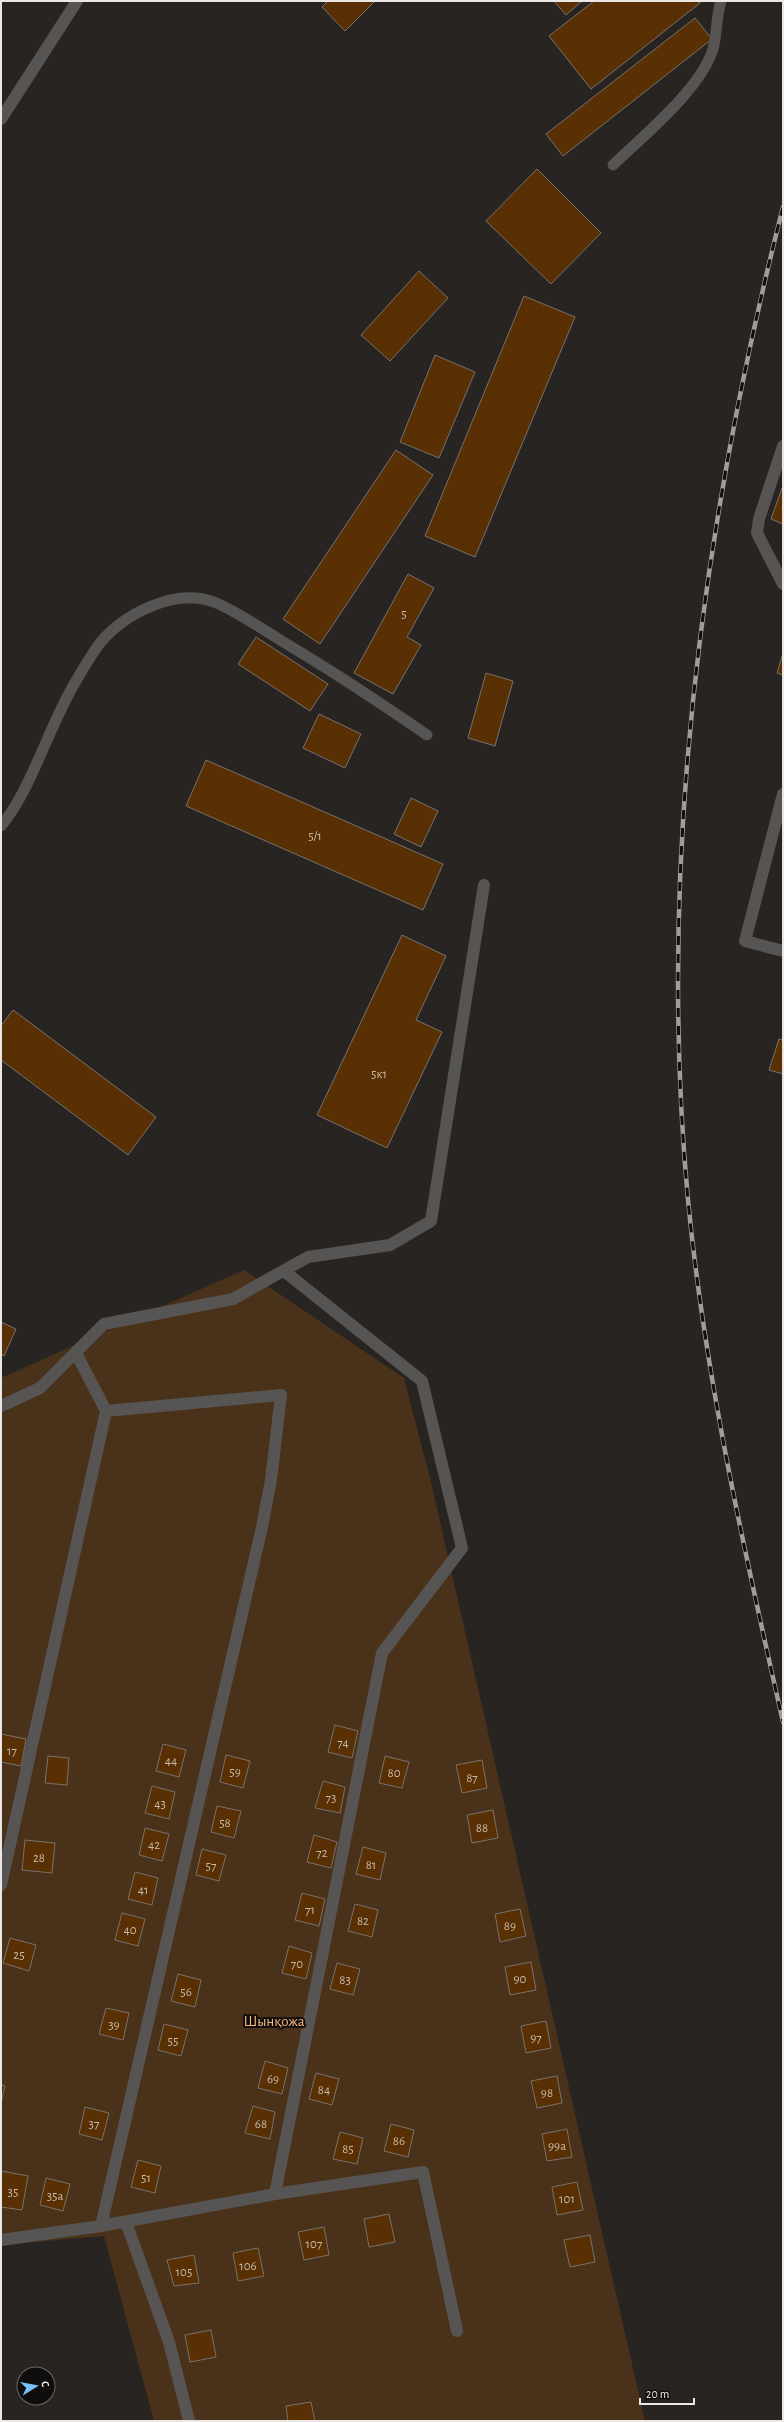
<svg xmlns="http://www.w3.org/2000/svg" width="784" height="2422" viewBox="0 0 784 2422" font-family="'Alegreya Sans',sans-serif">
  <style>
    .green { fill: #4a311a }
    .building { fill: #593003; stroke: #77726f }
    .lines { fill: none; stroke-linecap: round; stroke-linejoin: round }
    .service { stroke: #575553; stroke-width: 11 }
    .minor { stroke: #575553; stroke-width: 12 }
    .tertiary { stroke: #575553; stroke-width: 12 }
    .rail-casing { stroke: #a19d9b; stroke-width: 4.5 }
    .rail { stroke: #0f0e0c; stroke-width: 3; stroke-dasharray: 9; stroke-linecap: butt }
    .labels { text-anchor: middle; stroke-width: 4; stroke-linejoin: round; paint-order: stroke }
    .number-label { font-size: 13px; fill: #c6b9ac }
    .park-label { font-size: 15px; fill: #fbb77b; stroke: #0f0e0c }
  </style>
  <rect width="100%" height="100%" fill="#282421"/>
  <path class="green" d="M244 1270 404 1378 431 1482 645 2421H154L104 2236 1 2245V1378Z"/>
  <path class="building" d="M328 1H375L345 31 322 7Z
    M554 1H582L566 15Z
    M594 1H699L700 3 591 89 549 36Z
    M695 18 712 39 563 156 546 134Z
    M537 169 601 233 551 284 486 221Z
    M419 271 448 298 390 361 361 335Z
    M524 296 575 317 475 557 425 536Z
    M435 355 475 372 439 458 400 442Z
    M396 450 433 475 320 644 283 619Z
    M782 488H783V524L771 519Z
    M408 574 434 588 407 637 421 645 393 694 354 673Z
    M256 637 328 684 310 711 238 664Z
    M783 653V675L777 673Z
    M486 673 513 681 495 746 468 738Z
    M319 714 361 734 345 768 303 748Z
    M206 760 443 864 423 910 186 806Z
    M411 798 438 811 421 847 394 834Z
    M402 935 446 956 416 1020 442 1032 387 1148 317 1115Z
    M13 1010 156 1117 128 1155 1 1060V1026Z
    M779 1039 783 1040V1074L769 1070Z
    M1 1322 16 1329 4 1356 1 1354Z
    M335 1725 358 1731 352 1758 328 1752Z
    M1 1734 26 1739 21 1766 1 1762Z
    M163 1744 186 1750 179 1777 156 1771Z
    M226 1755 250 1761 243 1788 220 1782Z
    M48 1756 69 1758 67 1785 45 1783Z
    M385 1756 409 1762 402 1788 379 1783Z
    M482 1760 487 1788 462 1793 456 1765Z
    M323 1781 345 1787 340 1813 315 1808Z
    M152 1786 175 1792 169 1819 145 1813Z
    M217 1806 241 1811 234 1838 211 1832Z
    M493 1810 498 1838 472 1843 467 1815Z
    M145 1828 169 1834 162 1861 139 1855Z
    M314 1835 337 1842 331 1868 307 1862Z
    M25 1840 55 1843 52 1873 22 1870Z
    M363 1847 386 1853 380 1880 356 1874Z
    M202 1849 226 1855 219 1881 196 1875Z
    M135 1872 158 1878 152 1905 128 1899Z
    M302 1893 325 1899 319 1926 295 1920Z
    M355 1904 378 1910 372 1937 348 1931Z
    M520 1909 526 1936 500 1942 495 1914Z
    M122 1913 145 1919 138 1946 115 1940Z
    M10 1938 36 1945 29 1971 3 1963Z
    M289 1946 312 1953 306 1979 282 1973Z
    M531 1962 536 1990 510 1995 505 1967Z
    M337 1963 360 1969 353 1995 330 1989Z
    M178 1974 201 1980 195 2007 171 2001Z
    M106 2008 129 2013 123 2040 99 2034Z
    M546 2021 551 2048 526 2053 521 2026Z
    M164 2024 188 2030 181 2056 158 2050Z
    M265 2061 288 2068 282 2094 258 2088Z
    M316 2073 339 2079 332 2105 309 2099Z
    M557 2076 562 2103 537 2108 531 2081Z
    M1 2085 5 2086 1 2103Z
    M253 2106 275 2112 270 2139 245 2133Z
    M85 2107 109 2113 102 2140 79 2134Z
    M391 2124 414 2130 408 2157 384 2151Z
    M567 2129 572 2157 547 2161 542 2134Z
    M340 2132 363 2138 357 2164 333 2159Z
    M138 2160 161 2166 155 2193 131 2187Z
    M1 2171 28 2176 22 2210 1 2207Z
    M46 2178 70 2184 63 2211 40 2205Z
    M577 2182 583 2210 557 2215 552 2187Z
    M389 2214 395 2242 369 2247 364 2219Z
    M324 2227 329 2255 304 2260 298 2232Z
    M590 2235 595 2262 570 2267 564 2240Z
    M258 2248 264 2276 238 2281 233 2253Z
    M194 2255 199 2283 174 2286 167 2260Z
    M211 2330 216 2357 190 2362 185 2335Z
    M311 2402 315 2421H288L286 2406Z"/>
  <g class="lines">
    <path class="service" d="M613 165C643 136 701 89 713 49 717 34 716 17 721 1
      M1 826C32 789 49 725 76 681 83 669 91 655 100 643 124 614 173 589 211 601 233 608 269 634 290 646 337 674 382 704 427 735"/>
    <path class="minor" d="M1 119 77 1
      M783 794 745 941 783 951
      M76 1353 106 1411 281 1395 271 1480 262 1527 101 2226
      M1 1406 40 1388 104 1324 233 1299 308 1257 390 1245 431 1221 484 885
      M1 1885 106 1411
      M275 2194 382 1653 462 1548 422 1381 284 1271
      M126 2222 169 2342 189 2421
      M1 2240 101 2226 275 2194 423 2172 457 2331"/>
    <path class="tertiary" d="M783 446 759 519 757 533 783 584"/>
    <defs>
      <path id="rail" d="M783 207C701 529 657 868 688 1200 705 1376 744 1550 783 1722"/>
    </defs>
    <use href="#rail" class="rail-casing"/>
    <use href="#rail" class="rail"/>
  </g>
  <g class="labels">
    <g class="number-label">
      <text x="404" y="618">5</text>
      <text x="315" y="840">5/1</text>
      <text x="379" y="1078">5к1</text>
      <text x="343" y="1747">74</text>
      <text x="12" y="1755">17</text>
      <text x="171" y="1765">44</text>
      <text x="235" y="1776">59</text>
      <text x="394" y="1777">80</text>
      <text x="472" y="1782">87</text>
      <text x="331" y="1802">73</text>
      <text x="160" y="1808">43</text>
      <text x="225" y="1827">58</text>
      <text x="482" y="1832">88</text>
      <text x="154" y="1849">42</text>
      <text x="322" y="1857">72</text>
      <text x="39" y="1862">28</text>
      <text x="371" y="1869">81</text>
      <text x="211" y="1870">57</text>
      <text x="143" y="1894">41</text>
      <text x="310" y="1914">71</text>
      <text x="363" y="1925">82</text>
      <text x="510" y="1930">89</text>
      <text x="130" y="1934">40</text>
      <text x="19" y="1959">25</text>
      <text x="297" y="1968">70</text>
      <text x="520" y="1983">90</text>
      <text x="345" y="1984">83</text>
      <text x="186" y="1996">56</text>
      <text x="114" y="2029">39</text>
      <text x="536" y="2042">97</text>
      <text x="173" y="2045">55</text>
      <text x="273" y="2083">69</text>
      <text x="324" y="2094">84</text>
      <text x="547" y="2097">98</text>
      <text x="94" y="2128">37</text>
      <text x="261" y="2128">68</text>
      <text x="399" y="2145">86</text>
      <text x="557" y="2150">99а</text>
      <text x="348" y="2153">85</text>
      <text x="146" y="2182">51</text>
      <text x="13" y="2196">35</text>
      <text x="55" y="2200">35а</text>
      <text x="567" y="2203">101</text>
      <text x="314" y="2248">107</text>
      <text x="248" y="2270">106</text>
      <text x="184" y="2276">105</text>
    </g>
    <g class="park-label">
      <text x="274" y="2026">Шынқожа</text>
    </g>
  </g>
  <rect width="784" height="2422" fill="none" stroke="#eae7e5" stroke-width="4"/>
  <g transform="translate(36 2386) rotate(79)"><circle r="19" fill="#0f0e0c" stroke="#676563"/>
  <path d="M0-3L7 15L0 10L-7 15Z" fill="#75c0f6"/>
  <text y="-6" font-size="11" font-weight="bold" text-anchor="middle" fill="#eae7e5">С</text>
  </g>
  <path d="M640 2398v6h54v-6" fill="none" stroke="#eae7e5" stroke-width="2"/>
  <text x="646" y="2398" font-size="12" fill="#eae7e5" stroke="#0f0e0c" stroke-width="3" paint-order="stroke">20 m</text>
</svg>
